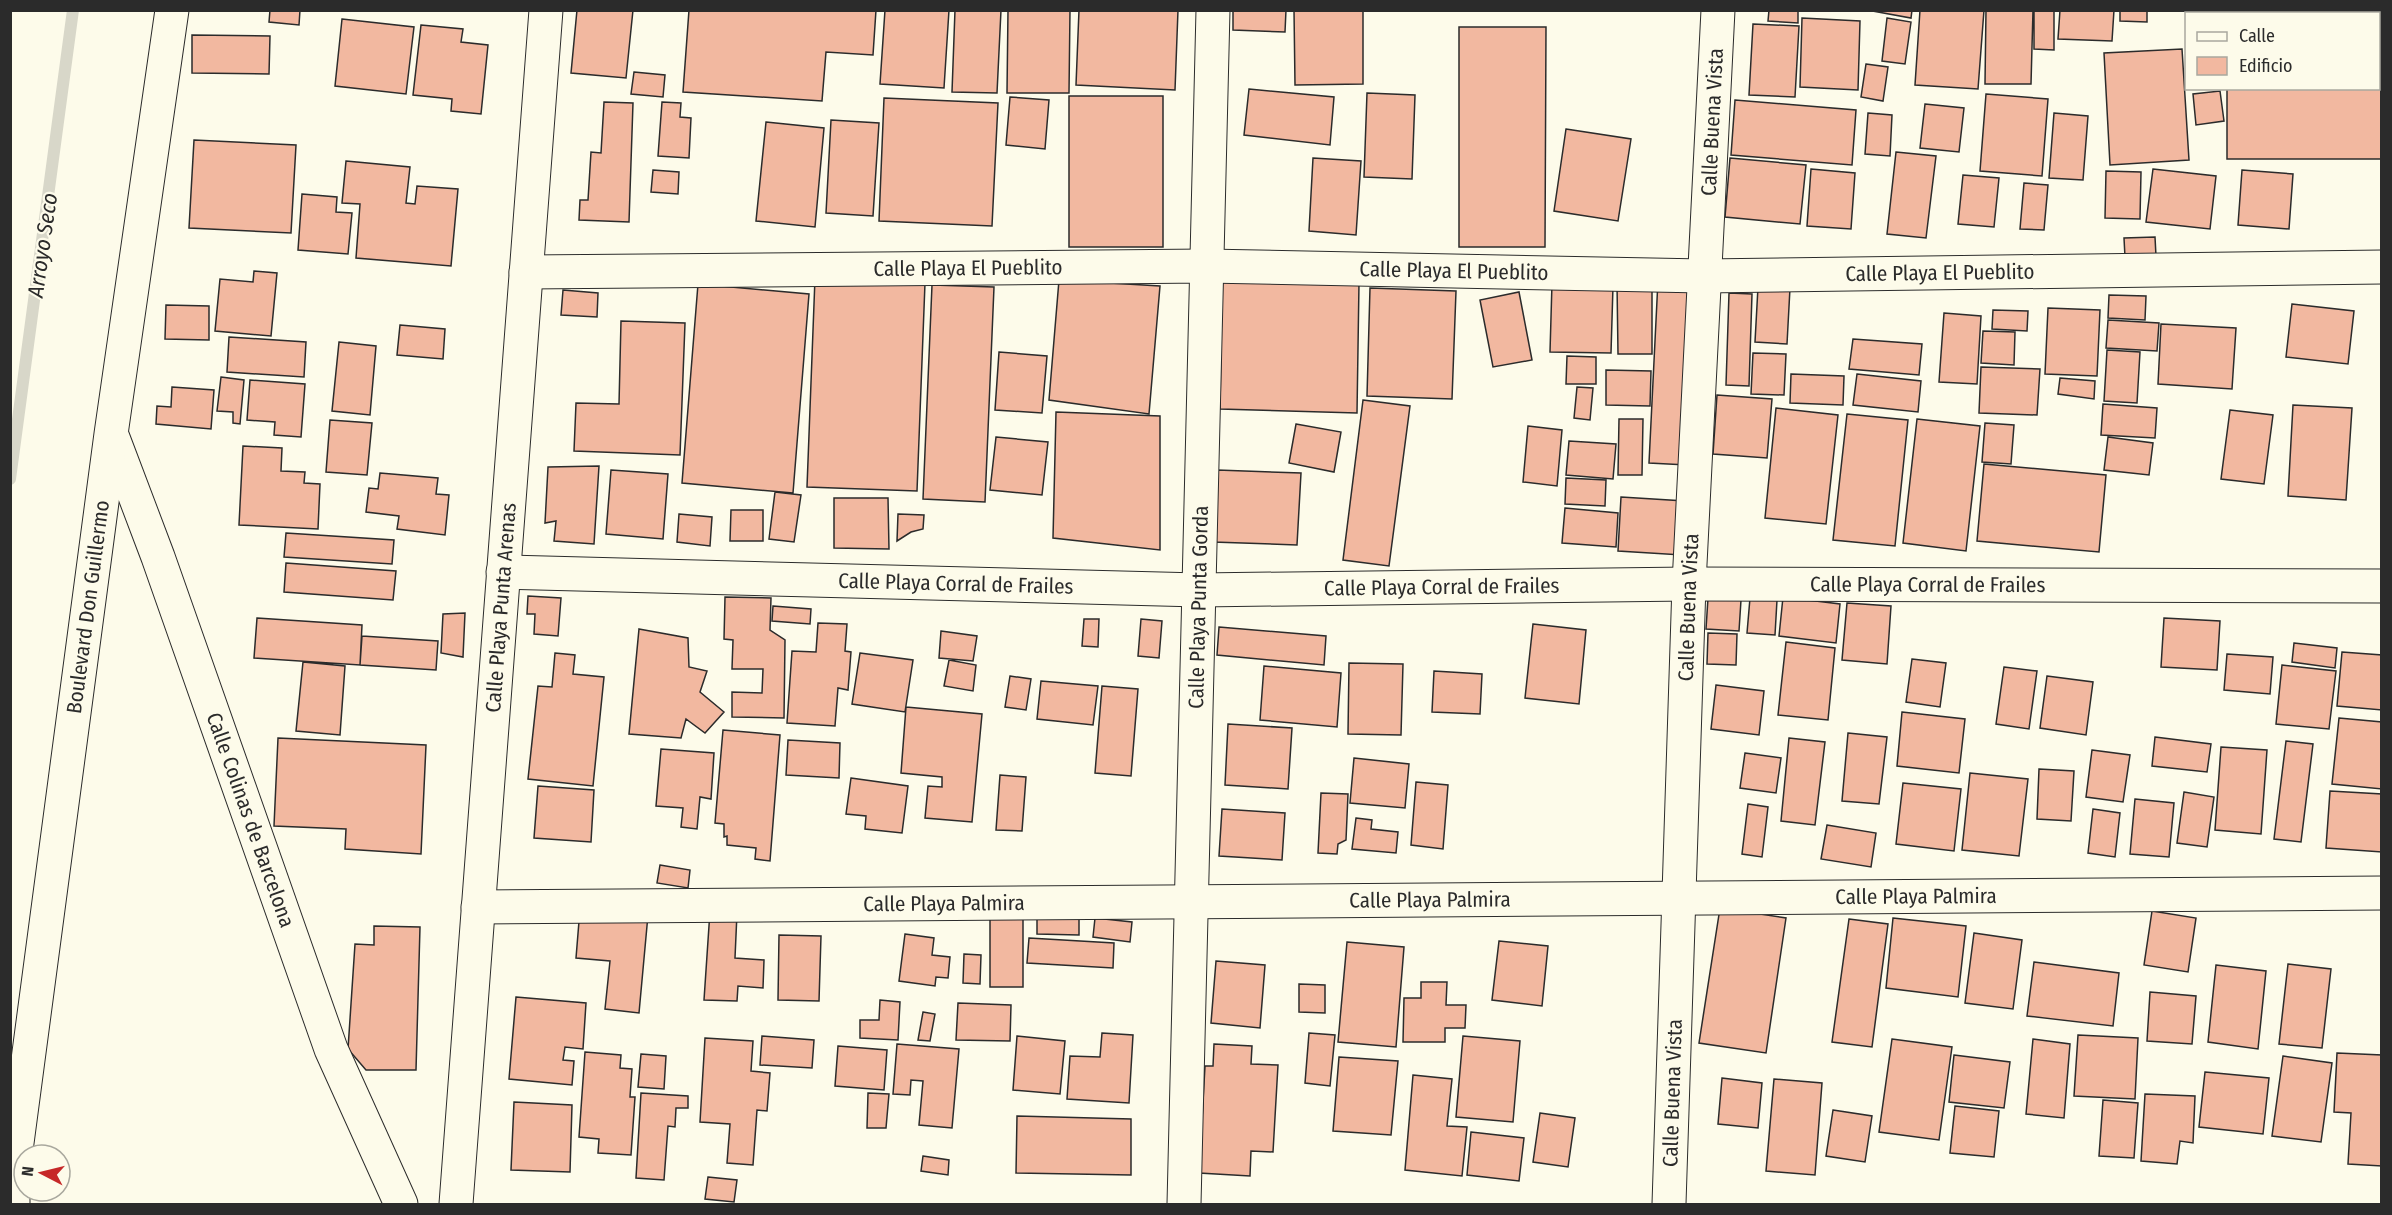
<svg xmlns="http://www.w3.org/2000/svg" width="2392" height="1215" viewBox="0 0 2392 1215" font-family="'Fira Sans Condensed',sans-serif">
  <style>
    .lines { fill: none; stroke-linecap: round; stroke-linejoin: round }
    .stream { stroke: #d8d7c9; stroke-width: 12 }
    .building { fill: #f2b8a0; stroke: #2b2b2b; stroke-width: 1.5 }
    .street-casing { stroke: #2b2b2b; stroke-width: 35 }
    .street { stroke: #fdfbea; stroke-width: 33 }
    .labels { text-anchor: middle; stroke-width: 4.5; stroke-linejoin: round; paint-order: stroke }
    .street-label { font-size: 21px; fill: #2b2b2b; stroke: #fdfbea }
    .water-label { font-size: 22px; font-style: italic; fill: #2b2b2b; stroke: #fdfbea }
  </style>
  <rect width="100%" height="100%" fill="#fdfbea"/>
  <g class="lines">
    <path class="stream" d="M10 479 73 10"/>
  </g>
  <path class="building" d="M270 10H300L299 25 269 22Z
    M577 10H633L626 78 571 73Z
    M689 10H876L873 55 826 52 822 101 683 92Z
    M885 10H949L944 88 880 84Z
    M955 10H1001L997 93 952 92Z
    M1008 10H1070L1069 93H1007Z
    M1079 10H1178L1175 90 1076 85Z
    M1233 10H1286L1285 32 1233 30Z
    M1294 10H1363V84L1295 85Z
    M1769 10H1798V23L1768 21Z
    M1867 10H1912L1911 18Z
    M1920 10H1984L1978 89 1915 85Z
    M1986 10H2033L2031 84H1985Z
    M2034 10H2054V50L2034 49Z
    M2060 10H2114L2112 41 2058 39Z
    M2120 10H2147V22L2120 21Z
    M2227 10H2382V159H2227V88H2378V14H2227Z
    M1802 18 1860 21 1858 90 1800 87Z
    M1887 18 1911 22 1905 64 1882 61Z
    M342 19 414 27 406 94 335 86Z
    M1753 24 1799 26 1795 97 1749 95Z
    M421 25 463 29 461 42 488 45 481 114 451 111 452 99 413 95Z
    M1459 27H1546L1545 247H1459Z
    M192 35 270 36 269 74 192 73Z
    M2182 49 2189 160 2110 165 2104 53Z
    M1866 64 1888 67 1883 101 1861 97Z
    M634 72 665 75 663 97 631 94Z
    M1249 89 1334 97 1330 145 1244 135Z
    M2220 91 2224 121 2196 125 2193 94Z
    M1367 93 1415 95 1412 179 1364 177Z
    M1986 94 2048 99 2042 176 1980 171Z
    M1069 96H1163V247H1069Z
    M1010 97 1049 100 1045 149 1006 145Z
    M884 98 998 103 992 226 879 221Z
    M1735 100 1856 110 1852 165 1731 155Z
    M604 102 633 103 629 222 579 220 580 200H588L591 152 601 153Z
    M662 102 681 103 680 117 691 118 689 158 658 156Z
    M1925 104 1964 108 1959 152 1920 148Z
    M1868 113 1892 115 1890 156 1865 154Z
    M2054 113 2088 116 2083 180 2049 178Z
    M831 120 879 123 873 216 826 213Z
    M766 122 824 128 815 227 756 221Z
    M1566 129 1631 139 1618 221 1554 211Z
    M194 140 296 145 291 233 189 228Z
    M1896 152 1936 156 1926 238 1887 234Z
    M1313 158 1361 161 1356 235 1309 231Z
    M1730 158 1806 165 1800 224 1725 217Z
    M346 161 410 167 406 203 415 204 417 186 458 189 451 266 356 258 360 204 342 203Z
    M1811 169 1855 173 1851 229 1807 226Z
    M2153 169 2216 176 2210 229 2146 222Z
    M653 170 679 172 678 194 651 192Z
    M2242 170 2293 174 2289 229 2238 225Z
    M2106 171 2141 172 2140 219 2105 218Z
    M1963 175 1999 178 1994 227 1958 224Z
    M2024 183 2048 185 2044 230 2020 229Z
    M302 194 337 197 336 212 352 213 348 254 298 250Z
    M2155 237 2156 256 2125 257 2124 238Z
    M254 271 277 273 271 336 215 331 220 279 253 282Z
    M815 278 925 283 917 491 807 487Z
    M1059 280 1160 286 1149 414 1049 400Z
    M1658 280 1696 282 1687 465 1649 463Z
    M1222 281 1359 283 1357 413 1220 409Z
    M1552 283 1613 286 1611 353 1550 352Z
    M1617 283H1652V354H1618Z
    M698 284 809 294 793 493 682 483Z
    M932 285 994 287 985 502 923 499Z
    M1758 287 1790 288 1787 344 1755 342Z
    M1370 288 1456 291 1452 399 1367 396Z
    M563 290 598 293 597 317 561 315Z
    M1519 292 1532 360 1493 367 1480 300Z
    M1729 293 1752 294 1749 386 1726 385Z
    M2109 295 2146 296 2145 320 2108 318Z
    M2292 304 2354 311 2348 364 2286 357Z
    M166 305 209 306V340L165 339Z
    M2048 308 2100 310 2097 376 2045 374Z
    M1993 310 2028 311 2027 331 1992 329Z
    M1944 313 1981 316 1977 384 1939 382Z
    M2108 320 2159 323 2157 351 2106 348Z
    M621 321 685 323 680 455 574 451 576 403 619 404Z
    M2161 324 2236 328 2232 389 2158 384Z
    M400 325 445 329 443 359 397 355Z
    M1983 331 2015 332 2014 365 1981 363Z
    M229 337 306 342 304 377 227 372Z
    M1853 339 1922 344 1919 375 1849 369Z
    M339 342 376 346 370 415 332 411Z
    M2107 350 2140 352 2137 403 2104 401Z
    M999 352 1047 356 1042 413 995 410Z
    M1753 353 1786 354 1784 395 1751 394Z
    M1567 356 1596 357V384H1566Z
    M1981 367 2040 369 2037 415 1979 413Z
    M1606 370 1651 371 1650 406 1606 405Z
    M1791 374 1844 376 1843 405 1790 403Z
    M1857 374 1921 381 1918 412 1853 405Z
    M221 377 244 380 240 424 233 423V412L217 411Z
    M2060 378 2095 381 2094 399 2058 394Z
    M250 380 305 384 301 437 274 435 275 422 247 420Z
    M172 387 214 390 211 429 156 424 157 406 171 407Z
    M1577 387 1593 388 1590 420 1574 418Z
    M1717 395 1772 399 1767 458 1713 454Z
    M1363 400 1410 406 1389 566 1343 560Z
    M2103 404 2157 408 2155 438 2101 435Z
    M2293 405 2352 408 2346 500 2288 496Z
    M1776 408 1838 415 1826 524 1765 518Z
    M2230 410 2273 415 2264 484 2221 479Z
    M1056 412 1160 416V550L1053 538Z
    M1847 414 1908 420 1895 546 1833 540Z
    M1619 419H1643L1642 475H1618Z
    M1917 419 1980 426 1966 551 1903 543Z
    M330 420 372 423 367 475 326 472Z
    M1985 423 2014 425 2011 464 1982 462Z
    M1296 424 1341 432 1334 472 1289 463Z
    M1528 426 1562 430 1557 486 1523 482Z
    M996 437 1048 442 1042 495 990 490Z
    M2108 437 2153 443 2149 475 2104 470Z
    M1569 441 1616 444 1613 479 1566 475Z
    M243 446 282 448 281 471 305 472 304 483 320 484 318 529 239 525Z
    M1984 464 2106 475 2099 552 1977 541Z
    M599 466 594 544 554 541 556 521 545 523 548 467Z
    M611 470 668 474 663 539 606 534Z
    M1217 470 1301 473 1297 545 1213 542Z
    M380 473 438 478 436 494 449 495 445 535 397 529 399 516 366 512 369 488 378 489Z
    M1566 478 1606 480 1605 506 1565 504Z
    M775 492 801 495 794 542 769 539Z
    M1621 497 1685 501 1682 555 1618 551Z
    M834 498H888L889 549 834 548Z
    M1565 508 1618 513 1616 547 1562 543Z
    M731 510H763V541H730Z
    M679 514 712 517 710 546 677 542Z
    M898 514 924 515 923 529 911 532 897 541Z
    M286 533 394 540 392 564 284 557Z
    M286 563 396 571 393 600 284 592Z
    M528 596 561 598 558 636 534 634 535 614H527Z
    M725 597 771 598 770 630 785 640 784 718 732 717V692L762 693 763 669H732L733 640 724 639Z
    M1783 597 1840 604 1836 643 1779 636Z
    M1708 598 1741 600 1739 631 1706 629Z
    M1750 598 1777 600 1775 635 1747 633Z
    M1847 603 1891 606 1887 664 1842 660Z
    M773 606 811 609 810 624 772 621Z
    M465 613 463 657 441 653 443 614Z
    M257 618 362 625 360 665 254 658Z
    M2164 618 2220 621 2217 670 2161 667Z
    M1084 619H1099L1098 647 1082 646Z
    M1141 619 1162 621 1159 658 1138 656Z
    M818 623 847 624 845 651 851 652 848 690 838 688 835 726 787 723 792 651 816 652Z
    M1533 624 1586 630 1579 704 1525 698Z
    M1219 627 1326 636 1324 665 1217 655Z
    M639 629 688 638 689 667 707 671 700 692 724 712 705 733 686 719 681 738 629 734Z
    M941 631 977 636 973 661 939 658Z
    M1708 633 1737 634 1736 665 1707 664Z
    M362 636 438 641 436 670 360 665Z
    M1786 642 1835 648 1828 720 1778 715Z
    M2294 643 2337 648 2335 668 2292 662Z
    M2342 652 2382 655V710L2337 706Z
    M555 653 575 655 573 674 604 677 593 786 528 779 538 686 552 687Z
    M860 653 913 660 905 712 852 704Z
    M2227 654 2273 657 2270 694 2224 690Z
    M1912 659 1946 663 1940 707 1906 702Z
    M949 660 976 665 973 691 944 686Z
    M303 662 345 666 340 735 296 731Z
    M1349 663 1403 664 1401 735 1348 734Z
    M2282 665 2336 671 2329 729 2276 724Z
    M1264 666 1341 673 1337 727 1260 720Z
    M2004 667 2037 671 2029 729 1996 724Z
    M1434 671 1482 674 1480 714 1432 712Z
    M1010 676 1031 679 1026 710 1005 707Z
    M2047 676 2093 682 2086 735 2040 728Z
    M1041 681 1098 686 1093 725 1037 719Z
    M1716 685 1764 691 1759 735 1711 729Z
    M1102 686 1138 689 1131 776 1095 773Z
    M906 707 982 714 972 822 925 818 928 786 942 787V777L901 773Z
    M1902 712 1965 719 1959 773 1897 766Z
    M2339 718 2382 722V789L2332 784Z
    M1228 724 1292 728 1288 789 1225 785Z
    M723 730 780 735 770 861 755 859 756 848 727 845V836L724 837V824L715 823Z
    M1848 733 1887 737 1879 804 1842 801Z
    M2155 737 2211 744 2207 772 2152 766Z
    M278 738 426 745 421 854 345 849 346 829 274 826Z
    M1789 738 1825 742 1815 825 1781 821Z
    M788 740 840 743 839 778 786 775Z
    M2286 741 2313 744 2301 842 2274 839Z
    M2221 747 2267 750 2261 834 2215 830Z
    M661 749 714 753 711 799 700 797 697 829 681 827 683 808 656 806Z
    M2092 750 2130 755 2123 802 2086 797Z
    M1745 753 1781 758 1776 793 1740 788Z
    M1354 758 1409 764 1405 808 1350 803Z
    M2039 769 2074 771 2071 821 2037 819Z
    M1970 773 2028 779 2019 856 1962 850Z
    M1000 775 1026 777 1022 831 996 830Z
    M851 778 908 786 902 833 865 829 866 816 846 814Z
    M1416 782 1448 785 1443 849 1411 845Z
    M1903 783 1961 789 1954 851 1896 844Z
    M538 786 594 790 591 842 534 838Z
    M2330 791 2382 794V852L2326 848Z
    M2184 792 2214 797 2207 847 2177 843Z
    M1321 793 1348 794 1346 840 1338 844 1337 854 1318 853Z
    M2135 799 2174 803 2169 857 2130 854Z
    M1748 804 1768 807 1762 857 1742 854Z
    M1222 809 1285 813 1282 860 1219 856Z
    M2093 809 2120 813 2115 857 2088 853Z
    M1356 818 1372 820 1371 829 1398 832 1396 853 1352 849Z
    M1827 825 1876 833 1871 867 1821 859Z
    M660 865 690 870 688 888 657 883Z
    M1720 908 1786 918 1766 1053 1699 1043Z
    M580 909 648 915 639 1013 605 1009 610 961 576 958Z
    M990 909H1023V987H990Z
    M710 911 737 913 735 958 764 960 763 988 738 986 737 1001 704 1000Z
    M2152 911 2196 918 2188 972 2144 965Z
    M1037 914 1079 915V935L1037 934Z
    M1095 918 1132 922 1130 942 1093 937Z
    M1893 918 1966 926 1958 997 1886 988Z
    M1849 919 1888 924 1872 1047 1832 1042Z
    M374 926 420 927 416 1070H366L348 1049 355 944 374 945Z
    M1974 933 2022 940 2013 1009 1965 1003Z
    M905 934 934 938 932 955 950 957 948 978 936 977 935 986 899 981Z
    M779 935 821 936 819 1001 778 1000Z
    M1029 938 1114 943 1113 968 1027 963Z
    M1499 941 1548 946 1542 1006 1492 1000Z
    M1347 942 1404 947 1396 1047 1338 1042Z
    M964 954 981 955 980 984 963 983Z
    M1216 961 1265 965 1260 1028 1211 1023Z
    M2034 962 2119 973 2113 1026 2027 1016Z
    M2288 964 2331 969 2322 1048 2279 1044Z
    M2216 965 2266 971 2258 1049 2208 1042Z
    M1421 982H1447L1446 1005H1466L1465 1028H1445V1042H1403L1404 998H1421Z
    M1299 984 1325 985V1013L1299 1012Z
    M2150 992 2196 996 2192 1044 2147 1041Z
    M516 997 586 1003 583 1049 565 1047 563 1060 574 1061 572 1085 509 1079Z
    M880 1000 900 1002 898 1040 860 1038V1020H879Z
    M958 1003 1011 1005 1010 1041 956 1040Z
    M923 1012 935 1014 930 1041 918 1040Z
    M1102 1033 1133 1035 1129 1103 1067 1099 1070 1056 1100 1057Z
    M1309 1033 1335 1035 1330 1086 1305 1083Z
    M2078 1035 2138 1038 2135 1099 2074 1096Z
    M762 1036 814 1040 812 1068 760 1065Z
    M1017 1036 1065 1041 1060 1094 1013 1090Z
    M1463 1036 1520 1041 1513 1122 1456 1117Z
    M705 1038 753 1041 751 1071 770 1073 767 1111 757 1110 753 1165 727 1163 730 1124 700 1122Z
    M1892 1039 1952 1047 1939 1140 1879 1132Z
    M2033 1039 2070 1044 2064 1118 2026 1114Z
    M897 1044 959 1049 952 1128 919 1125 923 1081 911 1080 910 1095 893 1094Z
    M1214 1044 1252 1046 1251 1064 1278 1065 1273 1152 1251 1151 1250 1176 1199 1173 1205 1066H1213Z
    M838 1046 887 1050 884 1090 835 1086Z
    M585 1052 621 1055 620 1068 632 1069 630 1097H635L631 1155 598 1153 599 1139 579 1137Z
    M2337 1053 2382 1055V1166L2348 1164 2351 1113 2334 1112Z
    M641 1054 666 1056 664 1089 638 1087Z
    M1954 1055 2010 1062 2004 1108 1949 1102Z
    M2283 1056 2332 1063 2321 1142 2272 1136Z
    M1339 1057 1398 1061 1391 1135 1333 1131Z
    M2205 1072 2269 1078 2263 1134 2199 1127Z
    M1413 1075 1452 1079 1447 1126 1467 1127 1462 1176 1405 1170Z
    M1722 1078 1762 1083 1758 1128 1718 1124Z
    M1774 1079 1822 1083 1815 1175 1766 1171Z
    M641 1093 688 1096V1108H676L675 1127 668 1126 664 1180 636 1178Z
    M868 1093 889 1094 886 1128H867Z
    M2145 1094 2195 1096 2193 1143 2180 1141 2177 1164 2141 1161Z
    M2103 1100 2138 1103 2134 1158 2099 1156Z
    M514 1102 572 1105 570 1172 511 1170Z
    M1955 1106 1999 1111 1994 1157 1950 1153Z
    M1833 1110 1872 1116 1865 1162 1826 1156Z
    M1540 1113 1575 1118 1568 1167 1533 1162Z
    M1017 1116 1131 1119V1175L1016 1173Z
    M1471 1132 1524 1138 1519 1181 1467 1175Z
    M923 1156 949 1160 948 1175 921 1171Z
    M708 1177 737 1180 734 1202 705 1199Z"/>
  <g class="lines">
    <defs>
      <g id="street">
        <path id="s1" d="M526 272 1206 266 1703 276 2382 267"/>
        <path id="s2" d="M113 438 158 557 331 1049 401 1204"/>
        <path id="s3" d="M503 572 1199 590 1689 584 2382 586"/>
        <path id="s4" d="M478 907 2382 893"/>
        <path id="s5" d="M13 1204V1173L111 434 172 10"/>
        <path id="s6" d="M456 1204 546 10"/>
        <path id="s7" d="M1184 1204 1213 10"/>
        <path id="s8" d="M1669 1204 1689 584 1718 10"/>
      </g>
    </defs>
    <use href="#street" class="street-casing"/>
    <use href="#street" class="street"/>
  </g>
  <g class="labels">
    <g class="street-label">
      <text dy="7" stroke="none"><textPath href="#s8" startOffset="1083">Calle Buena Vista</textPath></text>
      <text dy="7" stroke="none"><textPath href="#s1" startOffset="442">Calle Playa El Pueblito</textPath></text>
      <text dy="7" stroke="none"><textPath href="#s1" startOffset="928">Calle Playa El Pueblito</textPath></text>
      <text dy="7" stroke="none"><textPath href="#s1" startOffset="1414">Calle Playa El Pueblito</textPath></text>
      <text dy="7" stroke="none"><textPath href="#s3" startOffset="453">Calle Playa Corral de Frailes</textPath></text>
      <text dy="7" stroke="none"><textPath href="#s3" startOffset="1425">Calle Playa Corral de Frailes</textPath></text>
      <text dy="7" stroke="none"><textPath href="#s3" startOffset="939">Calle Playa Corral de Frailes</textPath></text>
      <text dy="7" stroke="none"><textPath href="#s5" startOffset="602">Boulevard Don Guillermo</textPath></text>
      <text dy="7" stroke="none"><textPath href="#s6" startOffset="598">Calle Playa Punta Arenas</textPath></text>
      <text dy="7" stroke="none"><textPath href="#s8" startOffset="597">Calle Buena Vista</textPath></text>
      <text dy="7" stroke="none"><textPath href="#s7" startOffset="597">Calle Playa Punta Gorda</textPath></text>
      <text dy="7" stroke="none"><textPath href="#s2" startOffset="406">Calle Colinas de Barcelona</textPath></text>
      <text dy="7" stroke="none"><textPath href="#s4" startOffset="1438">Calle Playa Palmira</textPath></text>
      <text dy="7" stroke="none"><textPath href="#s4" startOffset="952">Calle Playa Palmira</textPath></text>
      <text dy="7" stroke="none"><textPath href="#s4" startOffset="466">Calle Playa Palmira</textPath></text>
      <text dy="7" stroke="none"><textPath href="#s8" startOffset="111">Calle Buena Vista</textPath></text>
    </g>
    <g class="water-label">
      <text transform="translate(42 245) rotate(-82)" y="8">Arroyo Seco</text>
    </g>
  </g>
  <rect width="2392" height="1215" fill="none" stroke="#2b2b2b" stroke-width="24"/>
  <rect x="2185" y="12" width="195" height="78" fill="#fdfbea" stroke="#a9a89e" stroke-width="1.5"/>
  <rect x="2197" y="32" width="30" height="9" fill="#fdfbea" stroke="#a9a89e" stroke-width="1.5"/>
  <text x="2239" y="42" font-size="18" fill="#2b2b2b">Calle</text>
  <rect x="2197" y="57" width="30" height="18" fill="#f2b8a0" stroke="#a9a89e" stroke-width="1.5"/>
  <text x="2239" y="72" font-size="18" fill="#2b2b2b">Edificio</text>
  <g transform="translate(42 1173) rotate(277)"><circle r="28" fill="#fdfbea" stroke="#a9a89e" stroke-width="1.5"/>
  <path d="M0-4.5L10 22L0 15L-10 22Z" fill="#c62828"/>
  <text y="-9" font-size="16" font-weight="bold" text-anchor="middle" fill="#2b2b2b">N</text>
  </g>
</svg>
